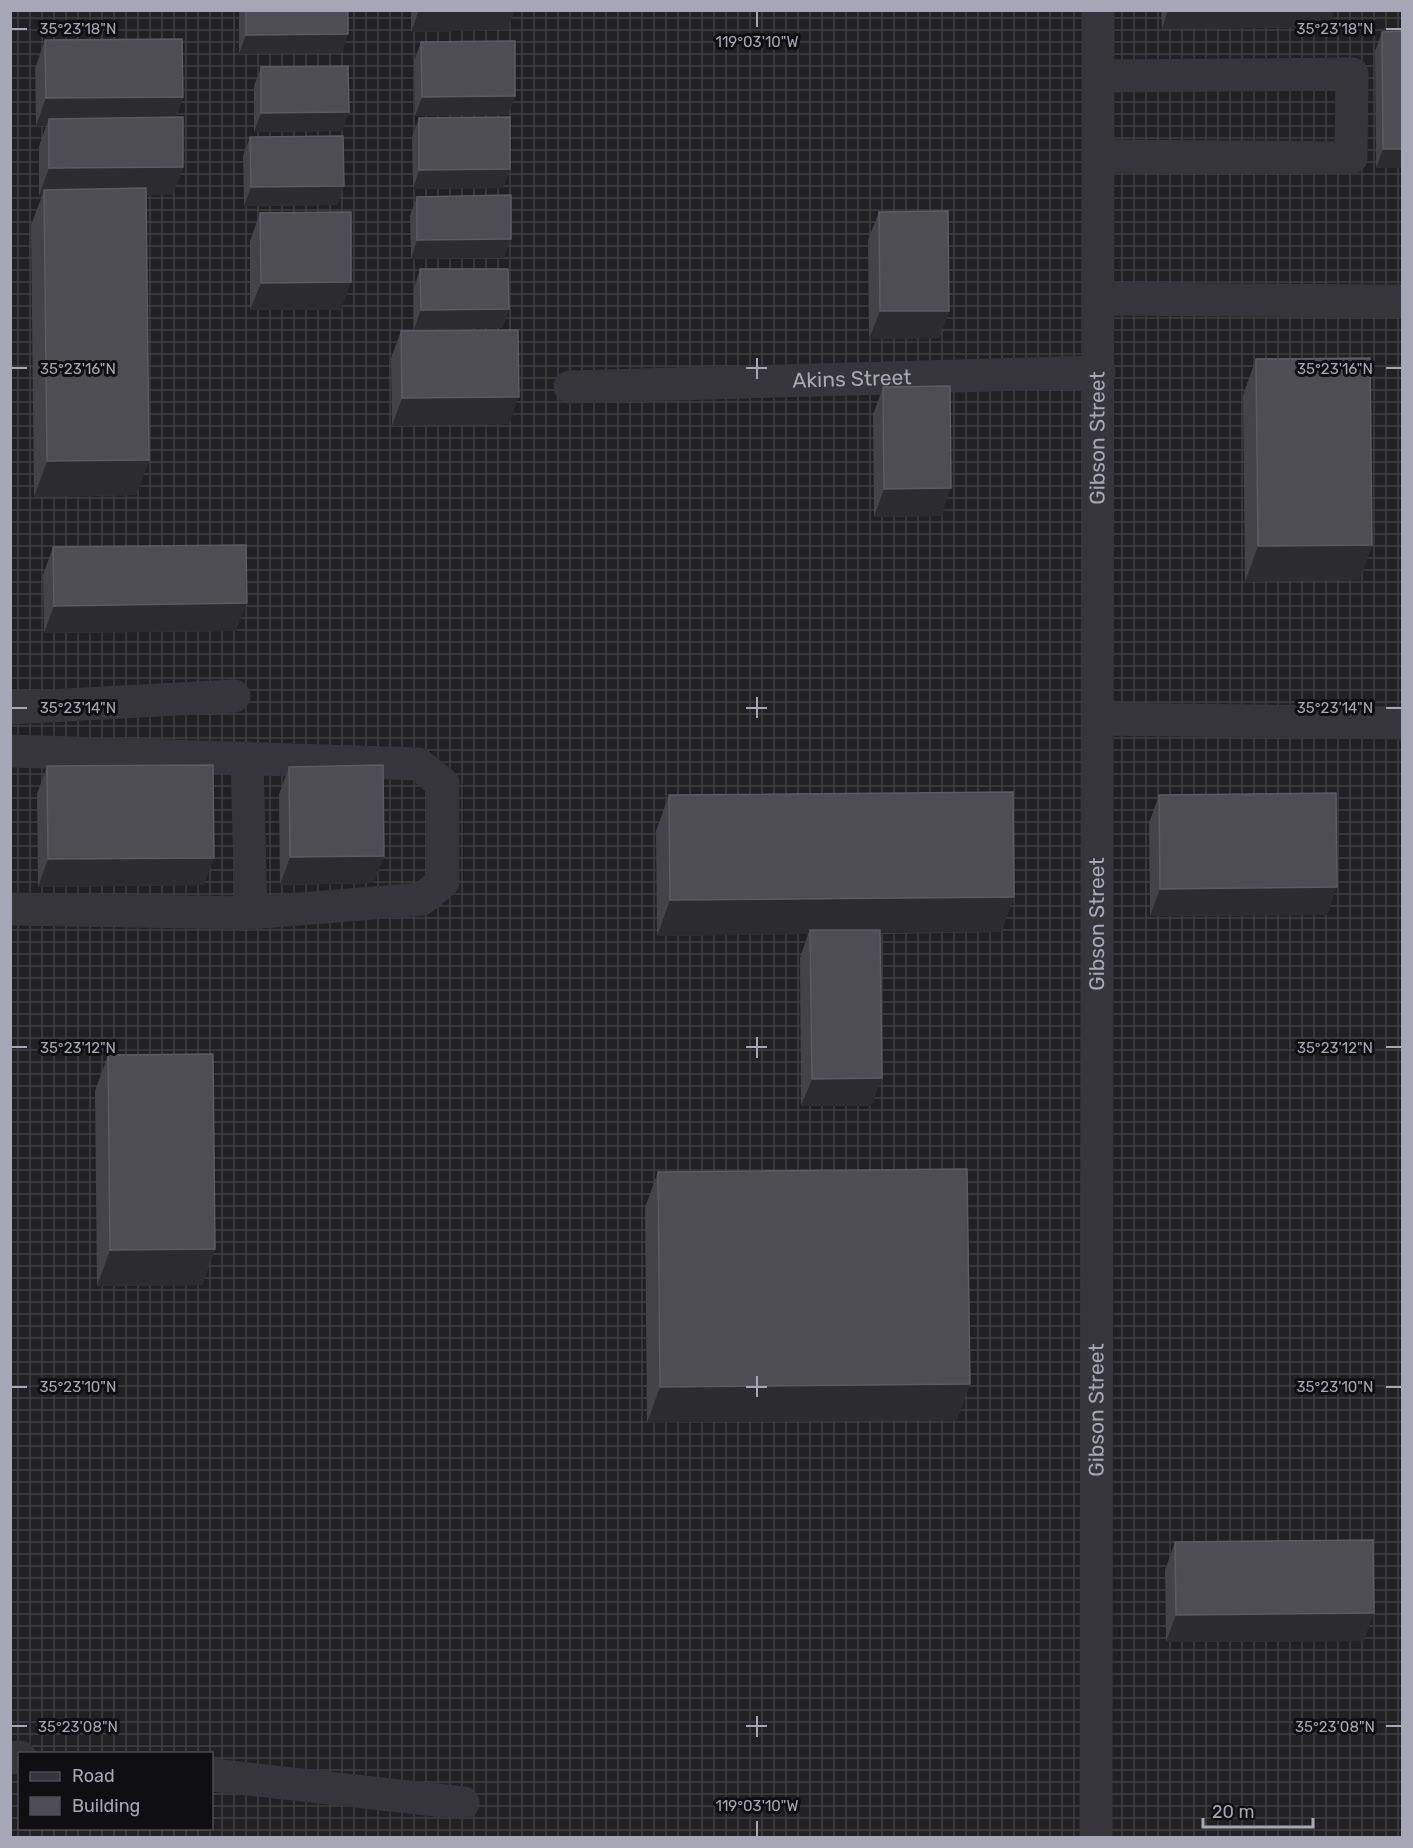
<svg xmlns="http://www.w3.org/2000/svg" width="1413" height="1848" viewBox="0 0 1413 1848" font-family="Rubik,sans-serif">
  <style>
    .industrial { fill: url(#industrial-grid); fill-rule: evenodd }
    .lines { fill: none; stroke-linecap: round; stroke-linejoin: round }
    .minor { stroke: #35353b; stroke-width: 33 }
    .wall { fill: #434348 }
    .shaded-wall { fill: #2c2b2f }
    .building { fill: #4e4d54; stroke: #5c5b63; stroke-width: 1.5 }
    .ticks { fill: none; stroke: #a6a7b6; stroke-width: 2 }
    .labels { text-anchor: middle; stroke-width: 6; stroke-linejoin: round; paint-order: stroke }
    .street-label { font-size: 21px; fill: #a6a7b6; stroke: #0f0f11 }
    .ticks-label { font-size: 15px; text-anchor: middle; fill: #a6a7b6; stroke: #0f0f11; stroke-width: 6; stroke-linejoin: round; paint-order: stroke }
  </style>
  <defs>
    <pattern id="industrial-grid" width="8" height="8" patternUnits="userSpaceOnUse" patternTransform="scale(1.5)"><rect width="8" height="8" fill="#212023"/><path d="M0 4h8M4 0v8" fill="none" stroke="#3e3e41"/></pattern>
  </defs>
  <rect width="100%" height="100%" fill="#141416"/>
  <path class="industrial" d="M11 11H1402V1837L11 1838ZM20 1754H212V1828H20Z"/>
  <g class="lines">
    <g class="minor">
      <path d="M1098 156 1351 158 1352 74 1099 76"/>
      <path d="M1098 299 1402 301"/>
      <path id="s1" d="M570 387 1099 372"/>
      <path d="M10 708 234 696"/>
      <path d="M1098 719 1402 723"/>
      <path d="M10 751 418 764 443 784V882L422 899 251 913 247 758"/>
      <path d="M10 909 251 913"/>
      <path d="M10 1758 20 1757"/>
      <path d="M212 1775 463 1803"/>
      <path id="s2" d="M1096 1838 1098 10"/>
    </g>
  </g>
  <path class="wall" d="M240 10H348L342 53 239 54V13Z
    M411 10H514L507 30 411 32Z
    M1161 10H1334L1328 27 1162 29Z
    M1382 32 1402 168H1376L1375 51Z
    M45 40 183 97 176 117 183 167 173 195H146L149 460 136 495 34 497 31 225 42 196H39V146L46 126H36L35 68Z
    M421 42 515 96 508 115 415 116 414 61Z
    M261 67 342 131 254 132V86Z
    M419 118 510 169 503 188 413 189 412 137Z
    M250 137 344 186 337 205 244 206 243 156Z
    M417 197 504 258 411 259 410 215Z
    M879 212 949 311 939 338 869 339 868 240Z
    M260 213 341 310H250V241Z
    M420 269 509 309 502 328 414 329V288Z
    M401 331 509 424 392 426 391 358Z
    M1256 359 1372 545 1359 580 1245 582 1243 395Z
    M883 387 941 516 874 517 873 415Z
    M53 547 236 631 44 633 43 575Z
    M47 766 204 885 38 887 37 794Z
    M289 767 374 883 280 885 279 794Z
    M669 795 1014 897 1001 932 880 934 871 1106H801L800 958 808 934 657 936 656 831Z
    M1159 795 1327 915 1150 916 1149 823Z
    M108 1055 215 1249 202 1285 97 1286 95 1091Z
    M658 1172 970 1384 957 1420 647 1423 645 1207Z
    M1175 1542 1364 1641 1166 1642 1165 1570Z"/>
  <path class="shaded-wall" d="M419 10H514L507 30 411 32Z
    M1168 10H1334L1328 27 1162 29Z
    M348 34 342 53 239 54 246 35Z
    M515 96 508 115 415 116 422 97Z
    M183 97 173 124 49 119 46 126H36L46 98Z
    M349 112 342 131 254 132 261 113Z
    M1383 149H1402V168H1376Z
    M183 167 173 195 44 196V190L42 196H39L49 168Z
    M510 169 503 188 413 189 419 170Z
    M344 186 337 205 244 206 251 187Z
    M511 239 504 258 411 259 417 240Z
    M351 282 341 310H250L261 283Z
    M509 309 502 328 414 329 421 310Z
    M880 311H949L939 338 869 339Z
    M519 397 509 424 392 426 402 398Z
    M149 460 136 495 34 497 47 461Z
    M951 488 941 516 874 517 884 489Z
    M1372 545 1359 580 1245 582 1258 546Z
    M247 603 236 631 44 633 54 606Z
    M384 856 374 883 280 885 290 857Z
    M214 858 204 885 38 887 48 859Z
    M1337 887 1327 915 1150 916 1160 889Z
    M1014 897 1001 932 810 934V930L808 934 657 936 670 900Z
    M882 1078 871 1106H801L812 1079Z
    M215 1249 202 1285 97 1286 110 1250Z
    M970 1384 957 1420 647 1423 660 1387Z
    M1374 1613 1364 1641 1166 1642 1176 1615Z"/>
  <path class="building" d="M246 10H348V34L246 35Z
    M1402 31V149H1383L1382 32Z
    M182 39 183 97 46 98 45 40Z
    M515 41V96L422 97 421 42Z
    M348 66 349 112 261 113V67Z
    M183 117V167L49 168V119Z
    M510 117V169L419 170V118Z
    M343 136 344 186 251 187 250 137Z
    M146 188 149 460 47 461 44 190Z
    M511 195V239L417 240V197Z
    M948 211 949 311H880L879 212Z
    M351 212V282L261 283 260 213Z
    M420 269H508L509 309 421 310Z
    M518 330 519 397 402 398 401 331Z
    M1370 358 1372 545 1258 546 1256 359Z
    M950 386 951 488 884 489 883 387Z
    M246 545 247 603 54 606 53 547Z
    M213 765 214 858 48 859 47 766Z
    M383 765 384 856 290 857 289 767Z
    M1013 792 1014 897 670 900 669 795Z
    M1336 793 1337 887 1160 889 1159 795Z
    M810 930H880L882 1078 812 1079Z
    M213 1054 215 1249 110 1250 108 1055Z
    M967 1169 970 1384 660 1387 658 1172Z
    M1373 1540 1374 1613 1176 1615 1175 1542Z"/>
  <path class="ticks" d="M757 12V27M12 29H27M1386 29H1401M757 358V379M12 368H27M746 368H767M1386 368H1401M757 697V718M12 708H27M746 708H767M1386 708H1401M757 1037V1058M12 1047H27M746 1047H767M1386 1047H1401M757 1376V1397M12 1387H27M746 1387H767M1386 1387H1401M757 1716V1737M12 1726H27M746 1726H767M1386 1726H1401M757 1821V1836"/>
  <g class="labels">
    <g class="street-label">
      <text dy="7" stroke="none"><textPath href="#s1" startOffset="282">Akins Street</textPath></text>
      <text dy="7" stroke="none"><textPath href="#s2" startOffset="1400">Gibson Street</textPath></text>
      <text dy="7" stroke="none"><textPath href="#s2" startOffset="914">Gibson Street</textPath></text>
      <text dy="7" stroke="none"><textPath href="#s2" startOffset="428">Gibson Street</textPath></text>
    </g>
  </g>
  <g class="ticks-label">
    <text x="78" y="34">35°23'18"N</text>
    <text x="1335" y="34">35°23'18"N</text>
    <text x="757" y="47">119°03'10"W</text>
    <text x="78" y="374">35°23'16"N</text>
    <text x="1335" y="374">35°23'16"N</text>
    <text x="78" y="713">35°23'14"N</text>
    <text x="1335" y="713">35°23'14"N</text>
    <text x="78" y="1053">35°23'12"N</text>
    <text x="1335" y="1053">35°23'12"N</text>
    <text x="78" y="1392">35°23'10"N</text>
    <text x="1335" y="1392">35°23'10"N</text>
    <text x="78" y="1732">35°23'08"N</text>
    <text x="1335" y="1732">35°23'08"N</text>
    <text x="757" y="1811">119°03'10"W</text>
  </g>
  <rect width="1413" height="1848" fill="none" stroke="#a6a7b6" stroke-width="24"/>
  <rect x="18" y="1752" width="195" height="78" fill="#0f0f11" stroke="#4b4c53" stroke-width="1.5"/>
  <rect x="30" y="1772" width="30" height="9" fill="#35353b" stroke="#4b4c53" stroke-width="1.5"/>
  <text x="72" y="1782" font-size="18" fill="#a6a7b6">Road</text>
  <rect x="30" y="1797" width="30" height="18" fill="#4e4d54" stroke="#4b4c53" stroke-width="1.5"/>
  <text x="72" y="1812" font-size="18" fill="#a6a7b6">Building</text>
  <path d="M1203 1818v9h110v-9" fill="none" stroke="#a6a7b6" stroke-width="3"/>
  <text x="1212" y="1818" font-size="18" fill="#a6a7b6" stroke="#0f0f11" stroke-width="4.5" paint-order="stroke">20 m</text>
</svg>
